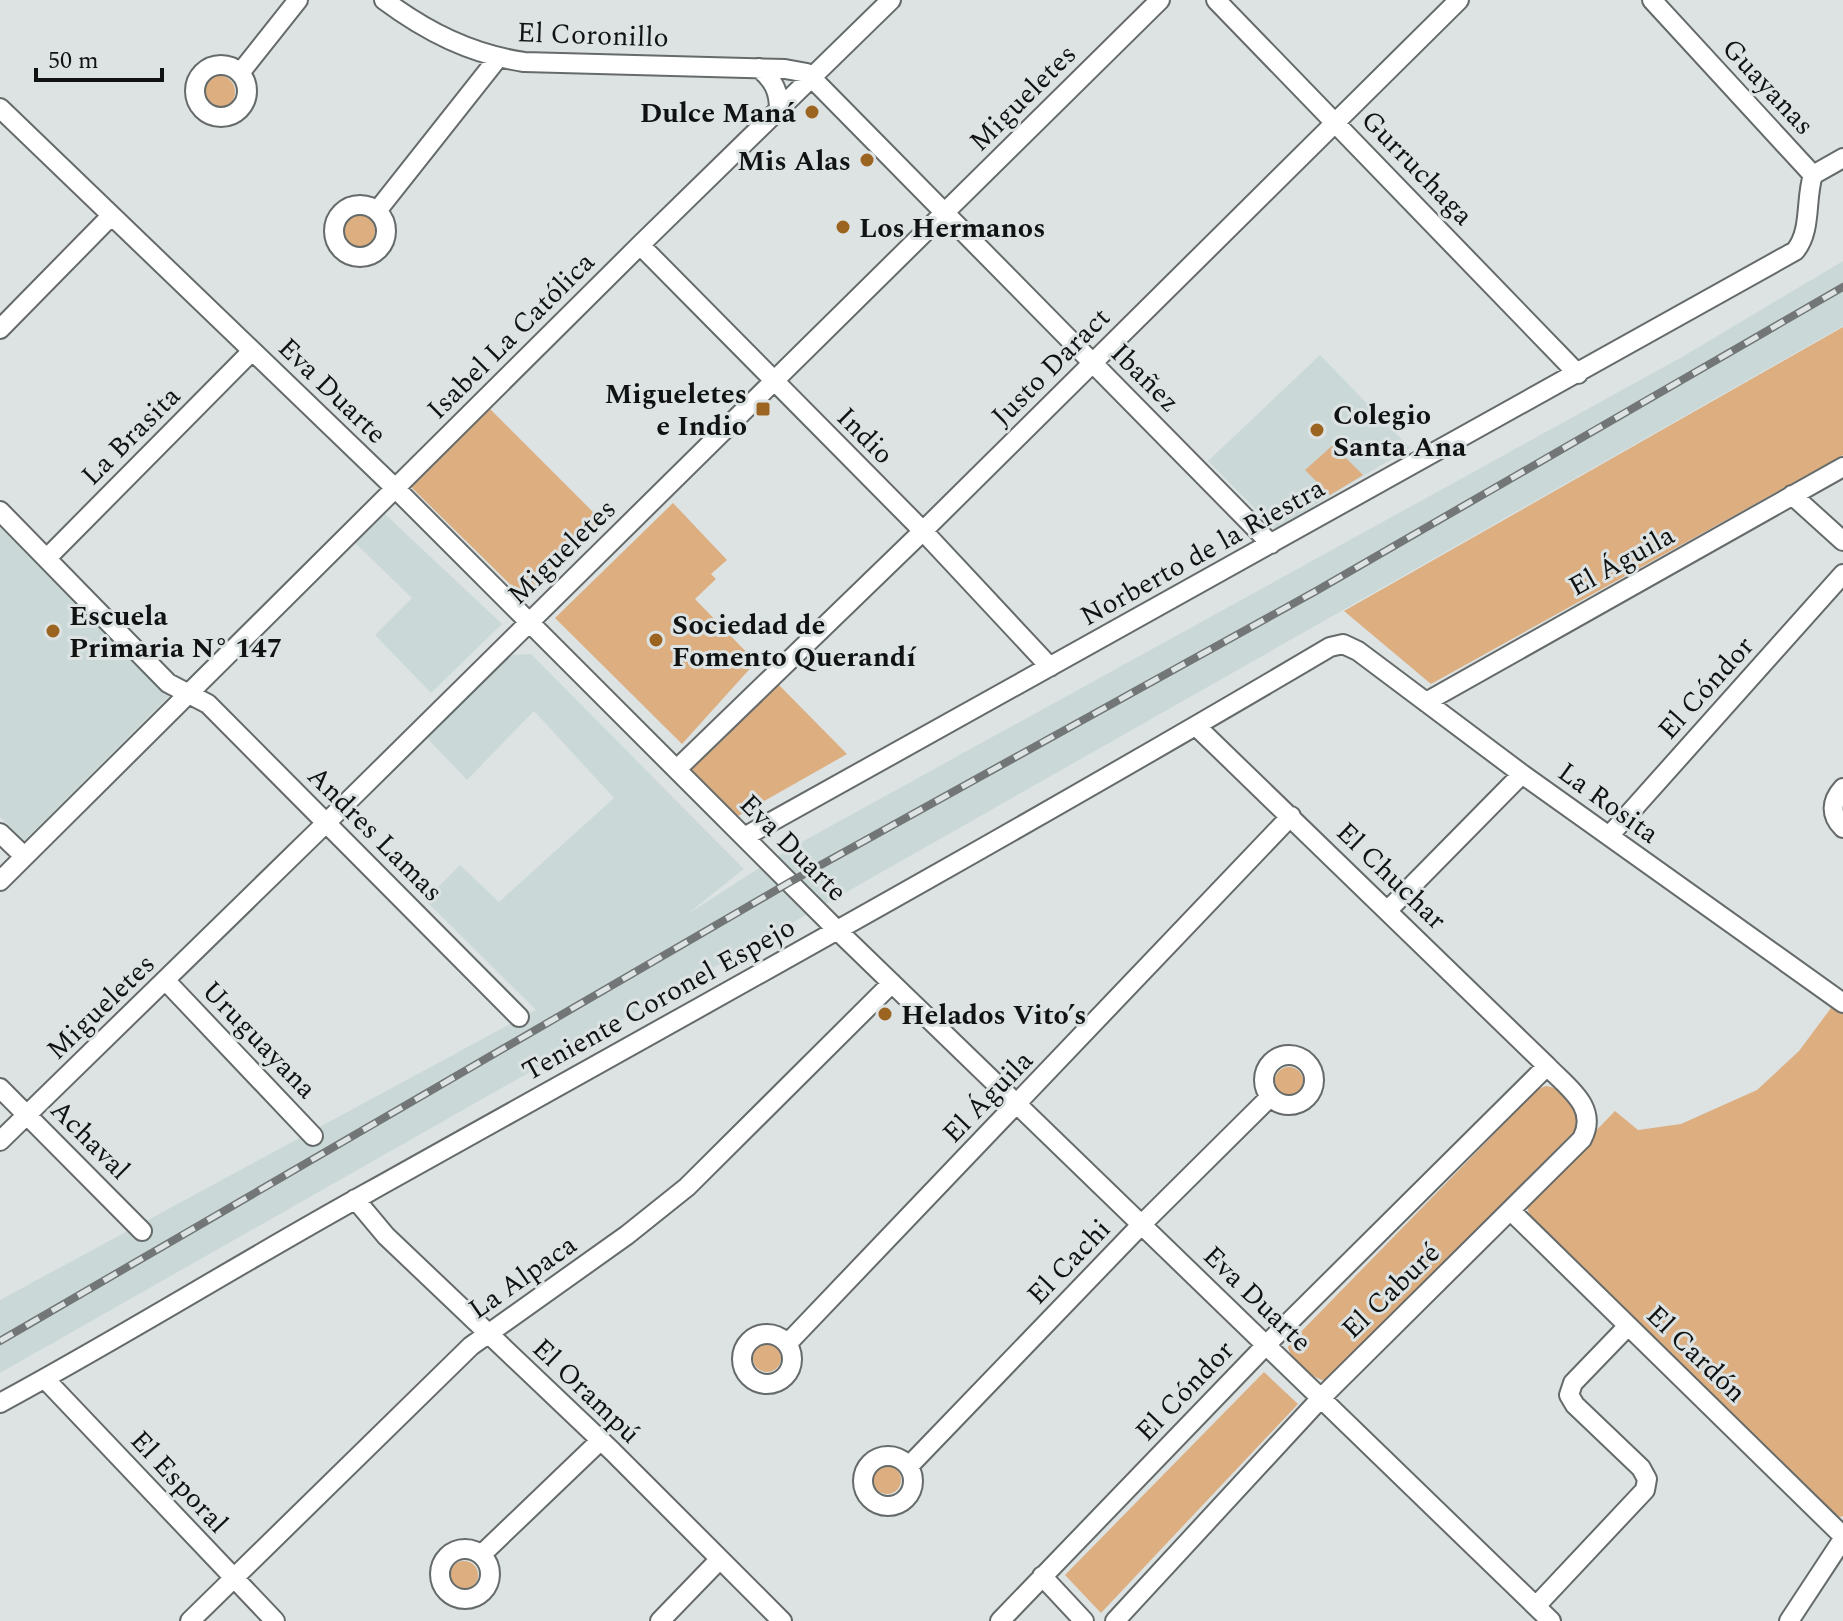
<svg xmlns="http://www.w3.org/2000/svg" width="1843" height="1621" viewBox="0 0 1843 1621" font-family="Spectral,serif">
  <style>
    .built { fill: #cad9d8 }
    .green { fill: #dcae80 }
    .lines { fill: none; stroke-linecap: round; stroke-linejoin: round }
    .minor-casing { stroke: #656b6a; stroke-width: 22 }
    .minor { stroke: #fff; stroke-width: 18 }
    .rail-casing { stroke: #727676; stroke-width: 8 }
    .rail { stroke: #dde3e3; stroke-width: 5; stroke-dasharray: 15; stroke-linecap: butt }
    .poi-dot { fill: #9c6421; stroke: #dde3e3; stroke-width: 3 }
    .labels { text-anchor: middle; stroke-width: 6; stroke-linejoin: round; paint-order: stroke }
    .street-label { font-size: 28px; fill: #111313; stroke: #dde3e3 }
    .poi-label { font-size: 28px; font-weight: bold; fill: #111313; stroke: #dde3e3; text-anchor: start }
  </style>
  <rect width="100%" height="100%" fill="#dde3e3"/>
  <path class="built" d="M1843 261V326L0 1373V1300L536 1010 425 900 460 865 499 902 614 798 534 711 467 780 426 737 510 655 531 654 744 869 686 915 789 849 1682 357Z
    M1320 355 1410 448 1275 529 1208 461Z
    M385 514 502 624 431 693 375 635 412 598 355 543Z
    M0 521 169 696 24 841 0 817Z"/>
  <path class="green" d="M201 92a17 17 0 1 1 34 0a17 17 0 1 1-34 0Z
    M341 231a17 17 0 1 1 34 0a17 17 0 1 1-34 0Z
    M1843 327V455L1431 684 1344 611Z
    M490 409 601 520 523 597 411 487Z
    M1333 445 1363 475 1330 495 1305 470Z
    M673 503 727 560 711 574 716 579 695 599 756 662 682 744 555 618Z
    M776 682 847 754 738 816 690 768Z
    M1834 1004 1843 1010V1516L1840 1517 1824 1506 1538 1224 1530 1216 1527 1207 1530 1199 1615 1111 1638 1130 1681 1124 1757 1090 1799 1051Z
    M1275 1081a14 14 0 1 1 28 0a14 14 0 1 1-28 0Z
    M1546 1086C1562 1087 1576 1107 1581 1122L1575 1135 1329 1382C1313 1379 1292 1363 1288 1347L1291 1342 1538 1089Z
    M753 1358a14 14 0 1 1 28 0a14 14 0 1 1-28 0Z
    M1264 1372 1298 1404 1101 1613 1065 1575Z
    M873 1480a14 14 0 1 1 28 0a14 14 0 1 1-28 0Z
    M450 1575a14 14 0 1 1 28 0a14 14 0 1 1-28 0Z"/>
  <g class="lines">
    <defs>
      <path id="minor" d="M384 0C427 32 471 54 524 62L785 69 807 73 1271 544
        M1216 0 1578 374
        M1652 0 1813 175
        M195 91a26 26 0 1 1 52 0a26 26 0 1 1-52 0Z
        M759 68C774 81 779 91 779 110
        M240 73 298 0
        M0 108 395 488 837 930 1551 1621
        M334 231a26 26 0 1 1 52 0a26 26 0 1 1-52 0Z
        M377 211 498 58
        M640 245 923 531 1050 667
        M0 329 111 216
        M1792 495 1843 541
        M0 511 168 683 208 704 519 1017
        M47 558 252 351
        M1426 702 1843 467
        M677 769 923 531 1459 0
        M1843 788C1831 801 1830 815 1843 828
        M0 833 24 856
        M1609 836 1843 574
        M744 837 1795 251C1812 231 1805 199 1813 175L1843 158
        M0 881 640 245 891 0
        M1388 910 1522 774
        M166 981 313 1136
        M1264 1080a25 25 0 1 1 50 0a25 25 0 1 1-50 0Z
        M0 1088 142 1231
        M0 1141 326 823 1160 0
        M355 1199 386 1236 612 1451 782 1621
        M1511 1211 1843 1536
        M742 1359a25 25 0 1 1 50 0a25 25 0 1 1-50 0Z
        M787 1344 1291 816
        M45 1379 275 1621
        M0 1403C124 1336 244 1261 367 1193 689 1013 1012 835 1330 647L1343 644 1358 651 1522 774 1843 1003
        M863 1481a25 25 0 1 1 50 0a25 25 0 1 1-50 0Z
        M909 1466 1142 1224 1270 1097
        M440 1574a25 25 0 1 1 50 0a25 25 0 1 1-50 0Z
        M481 1555 600 1441
        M1042 1576 1084 1621
        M1536 1606 1645 1490 1647 1479 1641 1468 1575 1405 1569 1395 1573 1383 1628 1326
        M190 1621 471 1346 627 1235 687 1187 892 983
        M660 1621 719 1560
        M1000 1621 1266 1345 1547 1066
        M1115 1621 1321 1398 1582 1139C1599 1107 1567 1087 1547 1066L1196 726
        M1789 1621 1843 1539"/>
    </defs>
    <use href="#minor" class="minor-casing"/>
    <use href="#minor" class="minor"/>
    <defs>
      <path id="rail" d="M0 1341 790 882 1316 591 1843 287"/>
    </defs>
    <use href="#rail" class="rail-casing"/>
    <use href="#rail" class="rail"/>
  </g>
  <g class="poi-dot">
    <circle cx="812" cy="112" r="8"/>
    <circle cx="867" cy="160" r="8"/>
    <circle cx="843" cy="227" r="8"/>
    <rect x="755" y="401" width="16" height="16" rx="4"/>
    <circle cx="1317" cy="430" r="8"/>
    <circle cx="53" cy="631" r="8"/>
    <circle cx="656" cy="640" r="8"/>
    <circle cx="885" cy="1014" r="8"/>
  </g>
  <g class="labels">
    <g class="street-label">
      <text transform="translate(593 34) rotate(2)" y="10">El Coronillo</text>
      <text transform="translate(1769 86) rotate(47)" y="10">Guayanas</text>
      <text transform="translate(1022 97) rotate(-45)" y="10">Migueletes</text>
      <text transform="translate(1418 167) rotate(46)" y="10">Gurruchaga</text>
      <text transform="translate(510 335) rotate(-45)" y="10">Isabel La Católica</text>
      <text transform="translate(1050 366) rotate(-45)" y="10">Justo Daract</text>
      <text transform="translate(1146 377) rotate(45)" y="10">Ibañez</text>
      <text transform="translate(333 390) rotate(44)" y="10">Eva Duarte</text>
      <text transform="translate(130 435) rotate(-45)" y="10">La Brasita</text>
      <text transform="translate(866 435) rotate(45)" y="10">Indio</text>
      <text transform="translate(561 551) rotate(-44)" y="10">Migueletes</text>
      <text transform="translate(1202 551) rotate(-29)" y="10">Norberto de la Riestra</text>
      <text transform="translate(1621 560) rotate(-29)" y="10">El Águila</text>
      <text transform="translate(1705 687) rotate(-48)" y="10">El Cóndor</text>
      <text transform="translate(1609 802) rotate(36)" y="10">La Rosita</text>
      <text transform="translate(376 833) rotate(45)" y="10">Andres Lamas</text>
      <text transform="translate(794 847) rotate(45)" y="10">Eva Duarte</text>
      <text transform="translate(1392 875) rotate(44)" y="10">El Chuchar</text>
      <text transform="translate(658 998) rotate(-29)" y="10">Teniente Coronel Espejo</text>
      <text transform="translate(100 1006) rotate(-44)" y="10">Migueletes</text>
      <text transform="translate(260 1039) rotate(46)" y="10">Uruguayana</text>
      <text transform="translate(987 1096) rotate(-46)" y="10">El Águila</text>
      <text transform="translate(91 1139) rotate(45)" y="10">Achaval</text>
      <text transform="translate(1068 1261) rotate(-46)" y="10">El Cachi</text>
      <text transform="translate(522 1276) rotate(-35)" y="10">La Alpaca</text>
      <text transform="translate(1390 1290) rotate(-44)" y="10">El Caburé</text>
      <text transform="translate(1258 1298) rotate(44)" y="10">Eva Duarte</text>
      <text transform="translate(1697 1353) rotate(44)" y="10">El Cardón</text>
      <text transform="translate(587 1390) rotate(44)" y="10">El Orampú</text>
      <text transform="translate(1184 1390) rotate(-46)" y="10">El Cóndor</text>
      <text transform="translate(180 1481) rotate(47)" y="10">El Esporal</text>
    </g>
    <g class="poi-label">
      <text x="796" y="122" text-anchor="end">Dulce Maná</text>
      <text x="851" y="170" text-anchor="end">Mis Alas</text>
      <text x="859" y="237">Los Hermanos</text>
      <text x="747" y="403" text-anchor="end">Migueletes<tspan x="747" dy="32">e Indio</tspan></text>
      <text x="1333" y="424">Colegio<tspan x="1333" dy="32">Santa Ana</tspan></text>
      <text x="69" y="625">Escuela<tspan x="69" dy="32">Primaria N° 147</tspan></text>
      <text x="672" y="634">Sociedad de<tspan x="672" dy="32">Fomento Querandí</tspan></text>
      <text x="901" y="1024">Helados Vito’s</text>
    </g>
  </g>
  <path d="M36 68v12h126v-12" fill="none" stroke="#111313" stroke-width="4"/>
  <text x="48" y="68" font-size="24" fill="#111313" stroke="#dde3e3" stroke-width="6" paint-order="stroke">50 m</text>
</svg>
